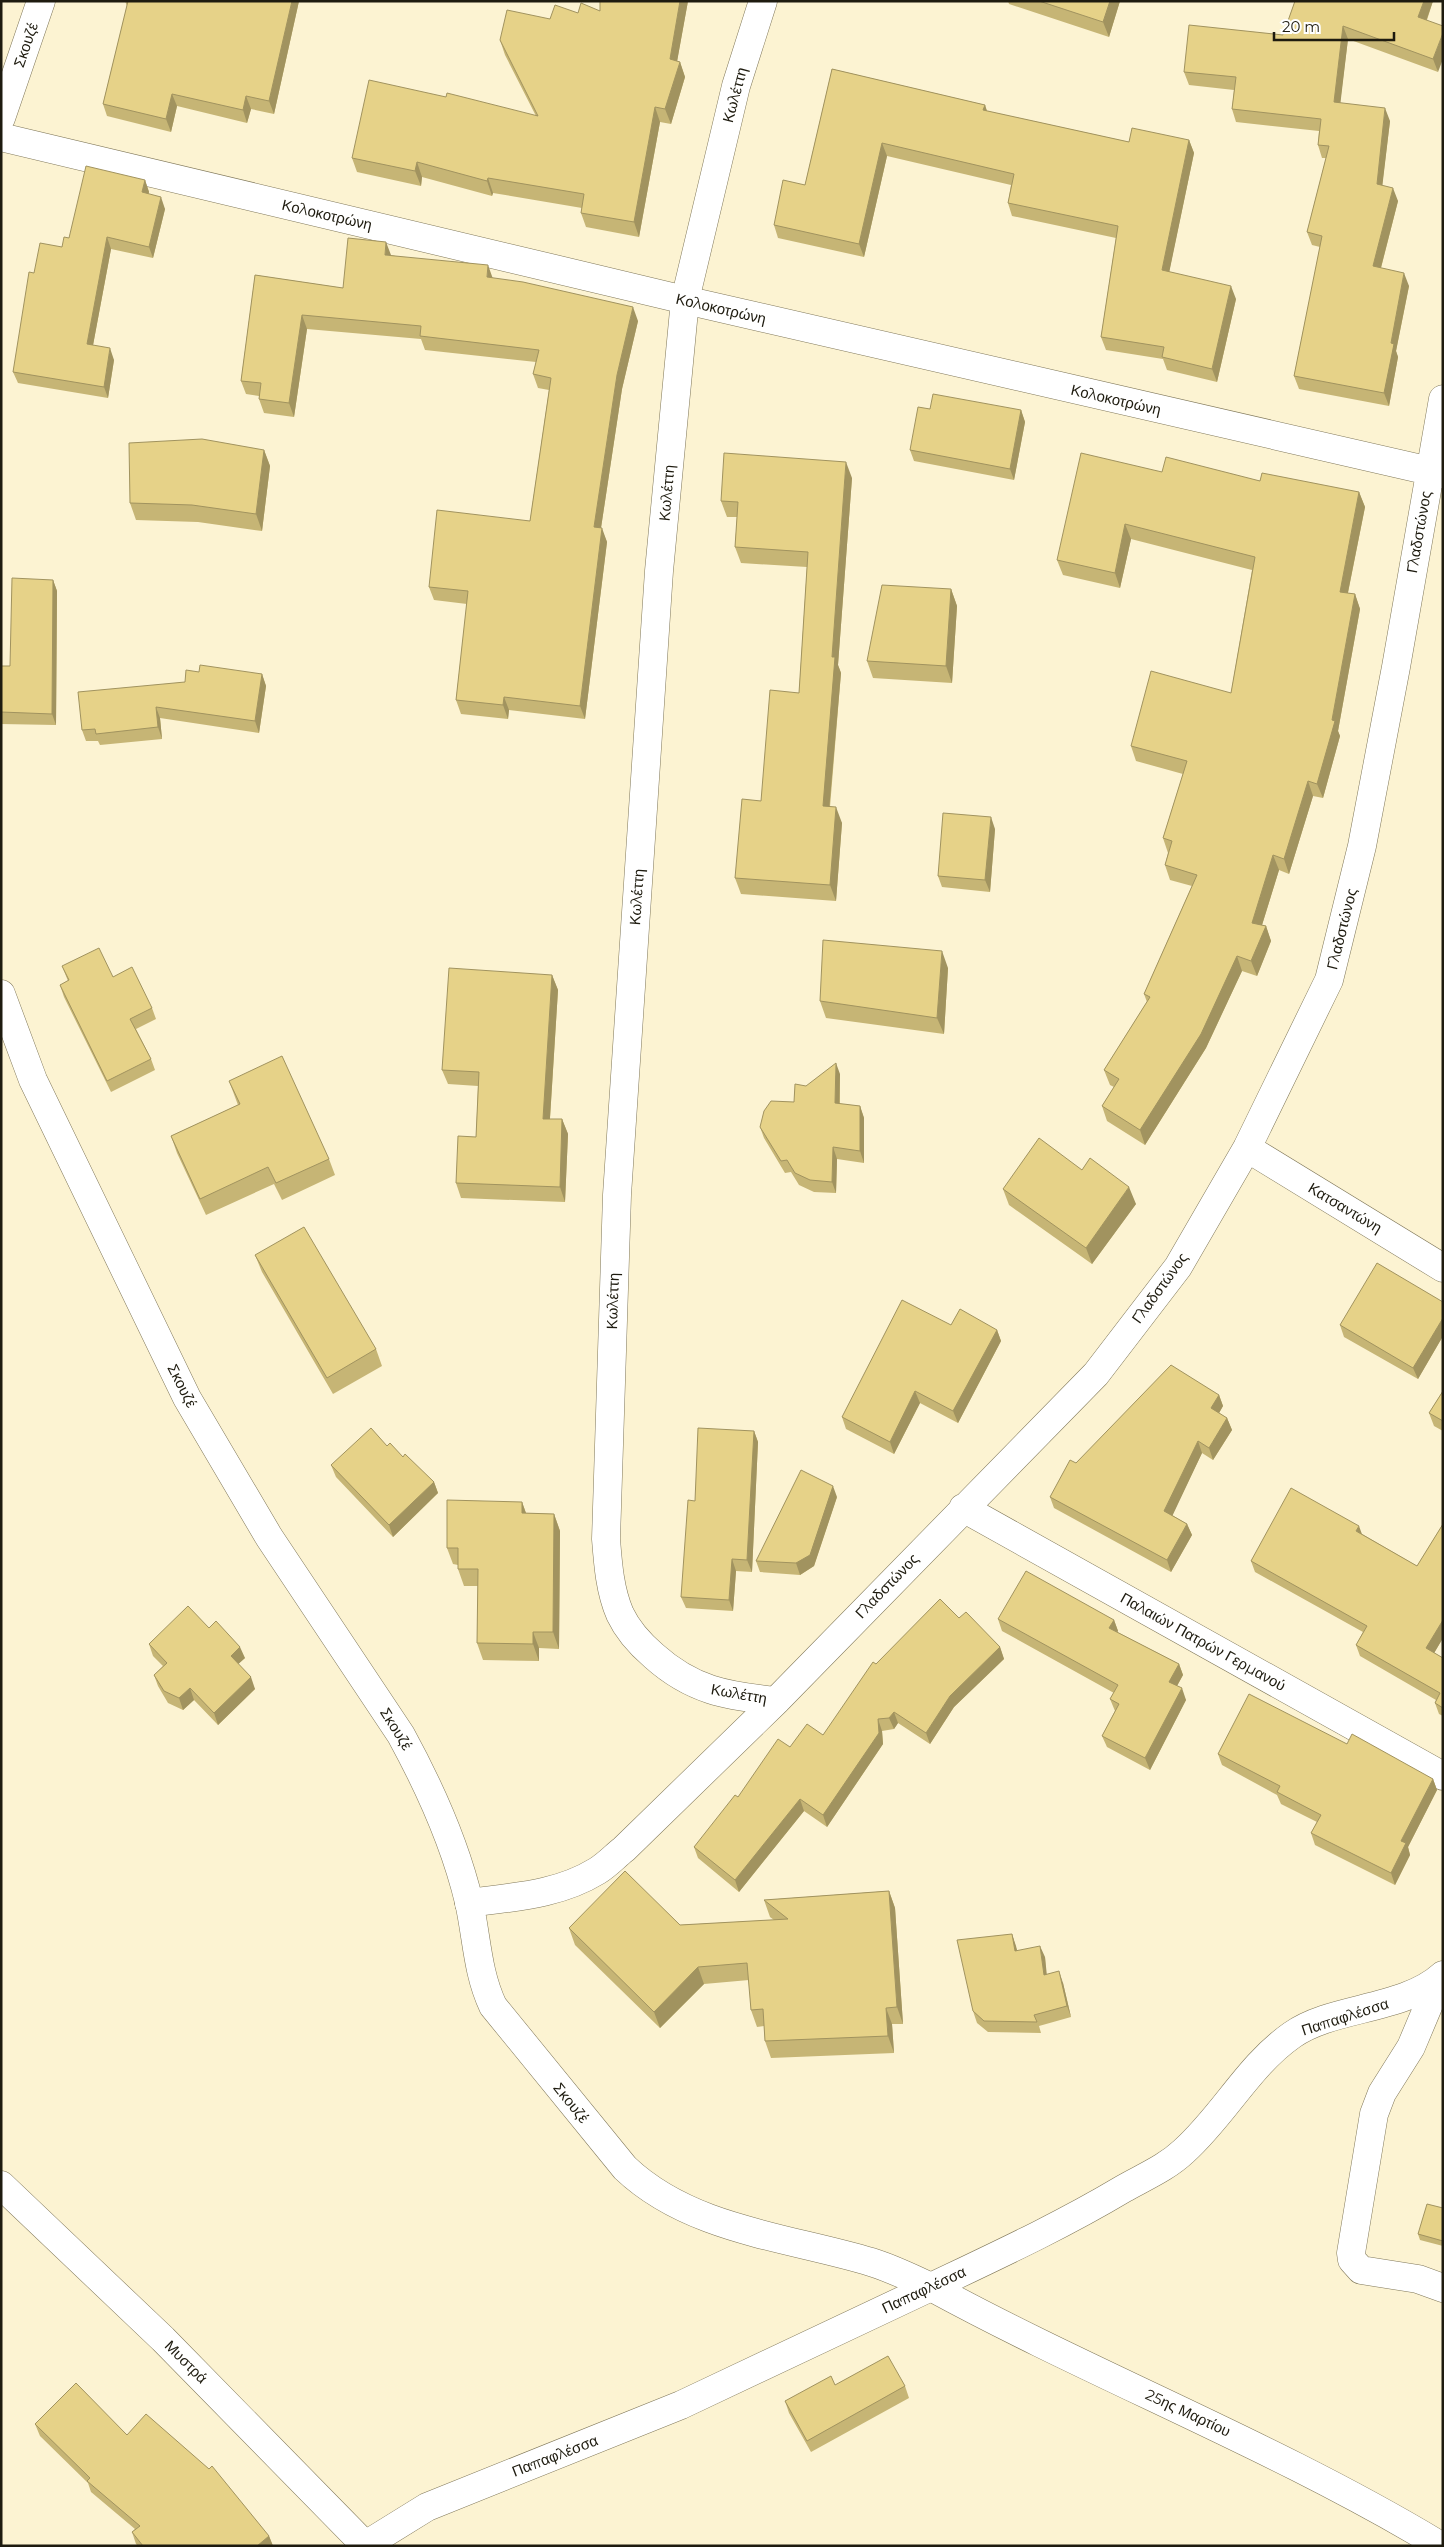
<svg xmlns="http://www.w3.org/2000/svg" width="1444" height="2547" viewBox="0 0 1444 2547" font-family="Montserrat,sans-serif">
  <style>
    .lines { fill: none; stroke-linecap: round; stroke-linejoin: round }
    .minor-casing { stroke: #80785a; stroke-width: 29 }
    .tertiary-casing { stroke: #80785a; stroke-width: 29 }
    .minor { stroke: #fff; stroke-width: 28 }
    .tertiary { stroke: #fff; stroke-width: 28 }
    .wall { fill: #c6b575 }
    .shaded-wall { fill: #a1935f }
    .building { fill: #e6d288; stroke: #a1935f }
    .labels { text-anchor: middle; stroke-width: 4; stroke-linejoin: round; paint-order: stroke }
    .street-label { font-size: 15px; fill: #1e1b0f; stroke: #fff }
  </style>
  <rect width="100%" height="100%" fill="#fcf3d2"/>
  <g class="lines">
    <defs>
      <path id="minor" d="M763 1 736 86 685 300 659 571 617 1195 606 1539C608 1565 610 1591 620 1614 628 1631 640 1644 654 1656 692 1690 726 1696 776 1701
        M1 137 685 300 1443 474
        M1247 1148 1443 1268
        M963 1508 1443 1776
        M469 1903C513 1897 558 1895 597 1871 607 1865 615 1856 624 1849L776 1701 1096 1374 1178 1267 1247 1148 1329 980 1362 846 1396 667 1443 399
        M1440 1978 1411 2047 1382 2093 1374 2114 1351 2253 1352 2260 1361 2270 1418 2279 1443 2288
        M1 2185 163 2339 365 2545
        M931 2287C996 2256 1061 2226 1123 2189 1144 2177 1166 2168 1184 2151 1224 2115 1248 2066 1292 2035 1333 2006 1403 2011 1443 1975
        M931 2287C1098 2378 1277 2447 1441 2546"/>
      <path id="tertiary" d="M1 118 41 1
        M1 994 33 1080 187 1398 269 1537 401 1735C430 1788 455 1843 469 1902 477 1938 477 1972 493 2006L625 2168C690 2230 788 2237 871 2262 891 2268 911 2278 931 2287
        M364 2546 427 2507 681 2405 931 2287"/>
    </defs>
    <use href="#minor" class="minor-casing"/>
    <use href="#tertiary" class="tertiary-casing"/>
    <use href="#minor" class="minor"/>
    <use href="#tertiary" class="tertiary"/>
  </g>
  <path class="wall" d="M125 1H299L274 114 251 109 247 123 177 106 171 132 107 116 103 104 127 6Z
    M688 1 677 61 680 62 685 77 671 124 660 122 639 237 586 227 581 213 582 208 493 193 492 196 422 177 421 186 357 172 352 158 536 116 505 55 500 40 550 19 578 13Z
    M1008 1H1120L1109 37 1009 4Z
    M1295 1H1433L1427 20 1438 72 1348 39 1340 103 1390 121 1382 186 1398 201 1381 268 1409 286 1396 351 1398 357 1389 406 1299 389 1294 376 1320 247 1312 245 1307 232 1326 158H1322L1318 145 1319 131 1236 122 1232 109 1234 90 1189 85 1184 72 1283 35Z
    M832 69 985 105 987 111 1129 142 1189 140 1194 153 1169 272 1236 299 1217 382 1167 370 1163 359 1106 350 1101 337 1116 238 1012 216 1008 203 1011 185 887 156 864 257 778 238 774 225 805 185Z
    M145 180 149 192 148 194 165 209 153 258 111 249 93 345 114 360 108 398 18 383 13 372 34 273 62 247 69 238Z
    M391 255 493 278 638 321 622 389 601 528 607 542 585 719 509 710 508 719 461 714 456 700 467 604 434 600 429 587 530 521 549 390 538 388 533 374 536 362 425 350 421 339 307 329 294 417 264 413 259 399V396L246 394 241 381 255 275 343 288Z
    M930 409 1021 410 1025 422 1014 480 914 461 910 450Z
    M264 450 270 466 262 531 198 522 136 520 130 503Z
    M1162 472 1260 481 1359 492 1365 507 1348 593 1355 594 1360 609 1338 731 1340 736 1323 798 1313 796 1289 874 1279 870 1262 925 1266 926 1271 941 1257 976 1242 971 1206 1048 1145 1145 1107 1121 1102 1106 1114 1087 1110 1085 1104 1070 1147 1002 1144 994 1192 886 1170 880 1165 865 1168 853 1163 838 1183 774 1136 761 1131 746 1231 693 1252 570 1131 539 1120 588 1063 575 1057 560Z
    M852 478 838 665 841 673 830 807 842 823 836 901 741 894 735 878 761 801 799 693 807 567 741 563 735 547 737 517H727L721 501Z
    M53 580 57 591 56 725 1 724V666H10Z
    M951 589 957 606 952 683 873 678 867 661Z
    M199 672 262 674 266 686 259 733 160 718 162 739 100 745 98 741H86L82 730 185 682Z
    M995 829 990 892 942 887 938 876Z
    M62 966 113 977 152 1008 156 1019 136 1029 151 1059 155 1070 111 1092 64 997 60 985 68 981Z
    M948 968 944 1034 826 1018 820 1001Z
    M552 975 558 990 550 1119H562L568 1134 565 1202 461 1198 456 1183 476 1137 478 1086 448 1084 442 1070Z
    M840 1074V1104L860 1106 864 1118V1163L837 1159 836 1193 814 1192 799 1185 791 1172 785 1173 764 1138 760 1127 794 1102 806 1086Z
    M229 1081 329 1159 335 1175 282 1200 274 1184 206 1215 177 1153 171 1136 238 1105Z
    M1082 1170 1136 1204 1092 1264 1009 1205 1003 1189Z
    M255 1255 376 1349 382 1366 333 1394 262 1272Z
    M1443 1302V1336L1418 1379 1344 1337 1340 1325Z
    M997 1330 1001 1341 958 1423 920 1403 894 1454 846 1429 842 1417Z
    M1443 1391V1431L1434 1426 1429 1413Z
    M1219 1395 1223 1406 1219 1413 1227 1418 1232 1430 1213 1460 1202 1453 1172 1515 1187 1524 1192 1535 1171 1572 1054 1508 1050 1497 1076 1463Z
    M754 1431 758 1442 752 1572 736 1571 733 1611 686 1608 681 1597 695 1501Z
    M387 1446 403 1457 434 1482 438 1493 393 1537 336 1477 331 1465Z
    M837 1497 814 1566 800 1575 760 1572 756 1561Z
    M522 1502 526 1513 554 1514 560 1531 559 1649 539 1648V1661L483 1660 477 1643 478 1586H464L458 1569V1565L453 1564 447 1548Z
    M1443 1524V1638L1434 1653 1443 1658V1716L1439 1714 1435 1703 1436 1700 1360 1656 1356 1645 1363 1632 1255 1572 1251 1561 1362 1534 1417 1566Z
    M959 1618 1000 1647 1004 1659 954 1707 930 1744 898 1723 894 1729 882 1731 883 1744 827 1827 804 1811 739 1892 698 1858 694 1847 738 1797 790 1747 823 1735 876 1664Z
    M998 1619 1114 1620 1118 1631 1117 1632 1179 1664 1183 1675 1177 1686 1186 1700 1150 1770 1107 1747 1102 1736 1115 1711 1110 1699 1114 1693 1002 1631Z
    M209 1628 245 1658 238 1664 255 1689 218 1725 194 1700 183 1710 168 1703 158 1686 154 1675 163 1666 153 1656 149 1644Z
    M1347 1744 1433 1779 1437 1790 1408 1847 1410 1855 1395 1885 1315 1845 1311 1833 1317 1822 1281 1804 1277 1795 1222 1765 1218 1754Z
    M889 1891 895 1908 903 2024H892L894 2053 771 2058 765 2041 764 2026 757 2027 751 2010 749 1980 704 1984 660 2028 575 1945 569 1928 680 1925 774 1920 770 1917 764 1900Z
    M1012 1934 1017 1951 1045 1957 1046 1974 1063 1983 1071 2017 1039 2026 1041 2033 988 2032 977 2023 973 2011Z
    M1443 2208V2246L1420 2240 1418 2234Z
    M835 2385 905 2386 909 2398 811 2452 789 2413 785 2401Z
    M35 2424 127 2435 269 2536 273 2546H138L136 2544 132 2532 135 2529 91 2492 88 2483 40 2436Z"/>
  <path class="shaded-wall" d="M292 1H299L274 114 269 101Z
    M680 1H688L675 73 670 59Z
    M1110 1H1120L1109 37 1103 22Z
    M1424 1H1433L1423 30 1418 17Z
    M1343 26 1348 39 1339 115 1334 102Z
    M1443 33V59L1438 72 1433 59Z
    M680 62 685 77 671 124 665 109Z
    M172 94 177 106 171 132 166 119Z
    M246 96 251 109 247 123 243 110Z
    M985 105 989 118 983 110Z
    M655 107 660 122 639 237 634 222Z
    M1385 108 1390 121 1381 197 1377 184Z
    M1189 140 1194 153 1167 283 1162 270Z
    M882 143 887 156 864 257 859 244Z
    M417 162 422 177 421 186 415 171Z
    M488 178 493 193 492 196 487 181Z
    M145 180 149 192 146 204 142 192Z
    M1393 188 1398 201 1378 279 1373 266Z
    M161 197 165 209 153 258 149 247Z
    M107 237 111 249 91 356 87 344Z
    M386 242 391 255H385Z
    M488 265 493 279 487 277Z
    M1404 273 1409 286 1396 351 1398 357 1389 406 1384 393 1391 343Z
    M1231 286 1236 299 1217 382 1212 369Z
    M633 307 638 321 622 389 599 541 594 527 617 375Z
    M302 315 307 329 294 417 289 403Z
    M110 348 114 360 108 398 104 387Z
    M1021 410 1025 422 1014 480 1010 469Z
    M264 450 270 466 262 531 256 514Z
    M846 462 852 478 838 665 841 673 828 822 823 806 832 657Z
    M1359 492 1365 507 1345 607 1340 592Z
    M1125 524 1131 539 1120 588 1115 573Z
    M602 528 607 542 585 719 580 706Z
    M53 580 57 591 56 725 52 714Z
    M951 589 957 606 952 683 946 666Z
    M1355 594 1360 609 1338 731 1340 736 1323 798 1317 784 1332 720Z
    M262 674 266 686 259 733 255 721Z
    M504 697 509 710 508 719 503 705Z
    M156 707 160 718 162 739 158 727Z
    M1308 781 1313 796 1289 874 1284 859Z
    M836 807 842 823 836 901 830 885Z
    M991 817 995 829 990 892 985 880Z
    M1273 855 1279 870 1258 938 1252 923Z
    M1266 926 1271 941 1257 976 1251 961Z
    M942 951 948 968 944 1034 937 1018Z
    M1237 956 1242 971 1206 1048 1145 1145 1140 1130Z
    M552 975 558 990 549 1133 543 1119Z
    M836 1063 840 1074 839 1115 835 1103Z
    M860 1106 864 1118V1163L860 1151Z
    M562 1119 568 1134 565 1202 560 1187Z
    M833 1147 837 1159 836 1193 832 1182Z
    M1129 1187 1136 1204 1092 1264 1086 1248Z
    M1443 1318V1336L1418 1379 1413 1368Z
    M997 1330 1001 1341 958 1423 953 1411Z
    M915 1391 920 1403 894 1454 890 1442Z
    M1219 1395 1223 1406 1215 1420 1211 1408Z
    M1227 1418 1232 1430 1213 1460 1209 1448Z
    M754 1431 758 1442 752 1572 747 1560Z
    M1198 1441 1202 1453 1169 1523 1164 1511Z
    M434 1482 438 1493 393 1537 389 1525Z
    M833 1486 837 1497 814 1566 800 1575 796 1563Z
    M522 1502 528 1519 522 1513Z
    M554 1514 560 1531 559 1649 553 1632Z
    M1187 1524 1192 1535 1171 1572 1167 1560Z
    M1359 1526 1363 1537 1356 1531Z
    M732 1559 736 1571 733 1611 729 1600Z
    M1114 1620 1118 1631 1113 1639 1109 1628Z
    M1443 1620V1638L1430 1660 1426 1648Z
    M533 1632 539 1648V1661L533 1644Z
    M240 1647 245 1658 235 1667 231 1656Z
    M1000 1647 1004 1659 954 1707 930 1744 926 1733 950 1696Z
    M1179 1664 1183 1675 1173 1693 1169 1682Z
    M251 1677 255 1689 218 1725 214 1713Z
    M190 1688 194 1700 183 1710 179 1698Z
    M1182 1688 1186 1700 1150 1770 1145 1758Z
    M894 1712 898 1723 894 1729 889 1718Z
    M878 1719 882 1731 883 1744 827 1827 823 1815Z
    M1433 1779 1437 1790 1408 1847 1410 1855 1395 1885 1391 1873 1401 1841Z
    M800 1799 804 1811 739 1892 735 1880Z
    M889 1891 895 1908 903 2024 897 2007Z
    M1012 1934 1016 1946 1020 1962 1015 1951Z
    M1040 1946 1045 1957 1048 1986 1044 1975Z
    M698 1967 704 1984 660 2028 654 2012Z
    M1059 1971 1063 1983 1071 2017 1067 2006Z
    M886 2008 892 2024 894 2053 888 2036Z
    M269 2536 273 2546H257Z"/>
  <path class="building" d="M128 1H292L269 101 246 96 243 110 172 94 166 119 103 104Z
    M600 1H680L670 59 680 62 665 109 655 107 634 222 581 213 584 194 488 178 487 181 417 162 415 171 352 158 369 80 446 97 447 93 538 116 500 40 507 10 550 19 555 5 578 13 581 3 600 11Z
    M1039 1H1110L1103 22Z
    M1295 1H1424L1418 17 1443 26V33L1433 59 1343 26 1334 102 1385 108 1377 184 1393 188 1373 266 1404 273 1391 343 1394 344 1384 393 1294 376 1322 236 1307 232 1329 146 1318 145 1321 119 1232 109 1236 77 1184 72 1189 25 1283 35Z
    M832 69 985 105 983 110 1129 142 1132 128 1189 140 1162 270 1231 286 1212 369 1162 357 1164 347 1101 337 1118 226 1008 203 1014 174 882 143 859 244 774 225 783 180 805 185Z
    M86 166 145 180 142 192 161 197 149 247 107 237 87 344 110 348 104 387 13 372 29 272 34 273 40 243 62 247 64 237 69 238Z
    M348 238 386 242 385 255 488 265 487 277 523 282 633 307 617 375 594 527 602 528 580 706 504 697 503 705 456 700 468 591 429 587 437 510 530 521 551 378 533 374 539 350 420 336 421 326 302 315 289 403 259 399 261 383 241 381 255 275 343 288Z
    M933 394 1021 410 1010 469 910 450 918 407 930 409Z
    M202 439 264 450 256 514 192 505 130 503 129 443Z
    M724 453 846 462 832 657H835L823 806 836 807 830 885 735 878 742 799 761 801 770 690 799 693 808 552 735 547 738 502 721 501Z
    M1081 453 1162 472 1166 457 1260 481 1262 473 1359 492 1340 592 1355 594 1332 720 1335 721 1317 784 1308 781 1284 859 1273 855 1252 923 1266 926 1251 961 1237 956 1201 1034 1140 1130 1102 1106 1119 1079 1104 1070 1150 997 1144 994 1197 875 1165 865 1172 841 1163 838 1187 761 1131 746 1151 671 1231 693 1255 557 1125 524 1115 573 1057 560Z
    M12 578 53 580 52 714 1 712V666H10Z
    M882 585 951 589 946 666 867 661Z
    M200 665 262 674 255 721 156 707 158 727 96 734 95 729 82 730 78 692 185 682 186 670 199 672Z
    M943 813 991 817 985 880 938 876Z
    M823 940 942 951 937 1018 820 1001Z
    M99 948 113 977 132 967 152 1008 130 1019 151 1059 107 1081 60 985 69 980 62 966Z
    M449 968 552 975 543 1119H562L560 1187 456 1183 458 1136 476 1137 479 1072 442 1070Z
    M282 1056 329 1159 276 1183 268 1167 200 1199 171 1136 240 1104 229 1081Z
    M836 1063 835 1103 860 1106V1151L833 1147 832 1182 810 1180 795 1173 787 1160 781 1161 760 1127 764 1111 771 1101 794 1102 795 1084 806 1086Z
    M1039 1138 1082 1170 1090 1158 1129 1187 1086 1248 1003 1189Z
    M304 1227 376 1349 327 1378 255 1255Z
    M1377 1263 1443 1302V1318L1413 1368 1340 1325Z
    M902 1300 951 1325 960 1309 997 1330 953 1411 915 1391 890 1442 842 1417Z
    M1171 1365 1219 1395 1211 1408 1227 1418 1209 1448 1198 1441 1164 1511 1187 1524 1167 1560 1050 1497 1070 1460 1076 1463Z
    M1443 1391V1421L1429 1413Z
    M371 1428 387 1446 390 1443 403 1457 405 1454 434 1482 389 1525 331 1465Z
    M698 1428 754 1431 747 1560 732 1559 729 1600 681 1597 688 1500 695 1501Z
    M801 1470 833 1486 810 1555 796 1563 756 1561Z
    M1291 1488 1359 1526 1356 1531 1417 1566 1443 1524V1620L1426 1648 1443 1658V1708L1435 1703 1440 1693 1356 1645 1367 1626 1251 1561Z
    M447 1500 522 1502V1513L554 1514 553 1632H533V1644L477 1643 478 1569H458V1548H447Z
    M1026 1571 1114 1620 1109 1628 1179 1664 1169 1682 1182 1688 1145 1758 1102 1736 1119 1704 1110 1699 1118 1685 998 1619Z
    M940 1599 959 1618 966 1612 1000 1647 950 1696 926 1733 894 1712 889 1718 878 1719 879 1733 823 1815 800 1799 735 1880 694 1847 735 1795 738 1797 778 1739 790 1747 807 1724 823 1735 873 1662 876 1664Z
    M188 1606 209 1628 216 1621 240 1647 231 1656 251 1677 214 1713 190 1688 179 1698 164 1691 154 1675 167 1663 149 1644Z
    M1249 1694 1347 1744 1352 1734 1433 1779 1401 1841 1406 1843 1391 1873 1311 1833 1321 1815 1277 1792 1280 1786 1218 1754Z
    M625 1871 680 1925 788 1919 764 1900 889 1891 897 2007 886 2008 888 2036 765 2041 763 2009 751 2010 747 1963 698 1967 654 2012 569 1928Z
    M1012 1934 1015 1951 1040 1946 1044 1975 1059 1971 1067 2006 1034 2015 1037 2022 984 2021 973 2011 957 1940Z
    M1427 2204 1443 2208V2241L1418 2234Z
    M888 2356 905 2386 807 2441 785 2401 831 2376 835 2385Z
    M76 2383 127 2435 146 2414 209 2469 212 2466 269 2536 257 2546H143L132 2532 140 2526 87 2481 90 2478 35 2424Z"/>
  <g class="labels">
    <g class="street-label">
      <text transform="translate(26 45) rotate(-71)" y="5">Σκουζέ</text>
      <text transform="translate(735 95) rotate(-75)" y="5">Κωλέττη</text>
      <text transform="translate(327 215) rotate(13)" y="5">Κολοκοτρώνη</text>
      <text transform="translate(721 309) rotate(13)" y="5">Κολοκοτρώνη</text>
      <text transform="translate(1116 400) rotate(13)" y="5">Κολοκοτρώνη</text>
      <text transform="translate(667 493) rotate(-85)" y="5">Κωλέττη</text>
      <text transform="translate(1419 532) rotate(-80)" y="5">Γλαδστώνος</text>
      <text transform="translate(637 897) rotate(-86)" y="5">Κωλέττη</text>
      <text transform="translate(1342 929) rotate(-76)" y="5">Γλαδστώνος</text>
      <text transform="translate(1345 1208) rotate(31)" y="5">Κατσαντώνη</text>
      <text transform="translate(1160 1288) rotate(-54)" y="5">Γλαδστώνος</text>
      <text transform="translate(613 1301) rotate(-88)" y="5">Κωλέττη</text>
      <text transform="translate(182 1386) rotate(63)" y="5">Σκουζέ</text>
      <text transform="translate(887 1586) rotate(-46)" y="5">Γλαδστώνος</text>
      <text transform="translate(1203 1642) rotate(29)" y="5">Παλαιών Πατρών Γερμανού</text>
      <text transform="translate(739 1694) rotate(10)" y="5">Κωλέττη</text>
      <text transform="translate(396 1729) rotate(58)" y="5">Σκουζέ</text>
      <text transform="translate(1345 2017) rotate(-18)" y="5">Παπαφλέσσα</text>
      <text transform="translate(571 2103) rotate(51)" y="5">Σκουζέ</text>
      <text transform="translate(924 2290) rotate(-25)" y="5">Παπαφλέσσα</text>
      <text transform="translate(186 2362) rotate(45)" y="5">Μυστρά</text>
      <text transform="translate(1188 2413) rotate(25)" y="5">25ης Μαρτίου</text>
      <text transform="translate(555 2456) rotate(-21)" y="5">Παπαφλέσσα</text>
    </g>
  </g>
  <rect width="1444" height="2547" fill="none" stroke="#1e1b0f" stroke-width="5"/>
  <path d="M1274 32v8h120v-8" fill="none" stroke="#1e1b0f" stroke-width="2.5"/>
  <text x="1282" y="32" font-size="15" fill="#1e1b0f" stroke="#ffffff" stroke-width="4" paint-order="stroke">20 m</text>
</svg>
